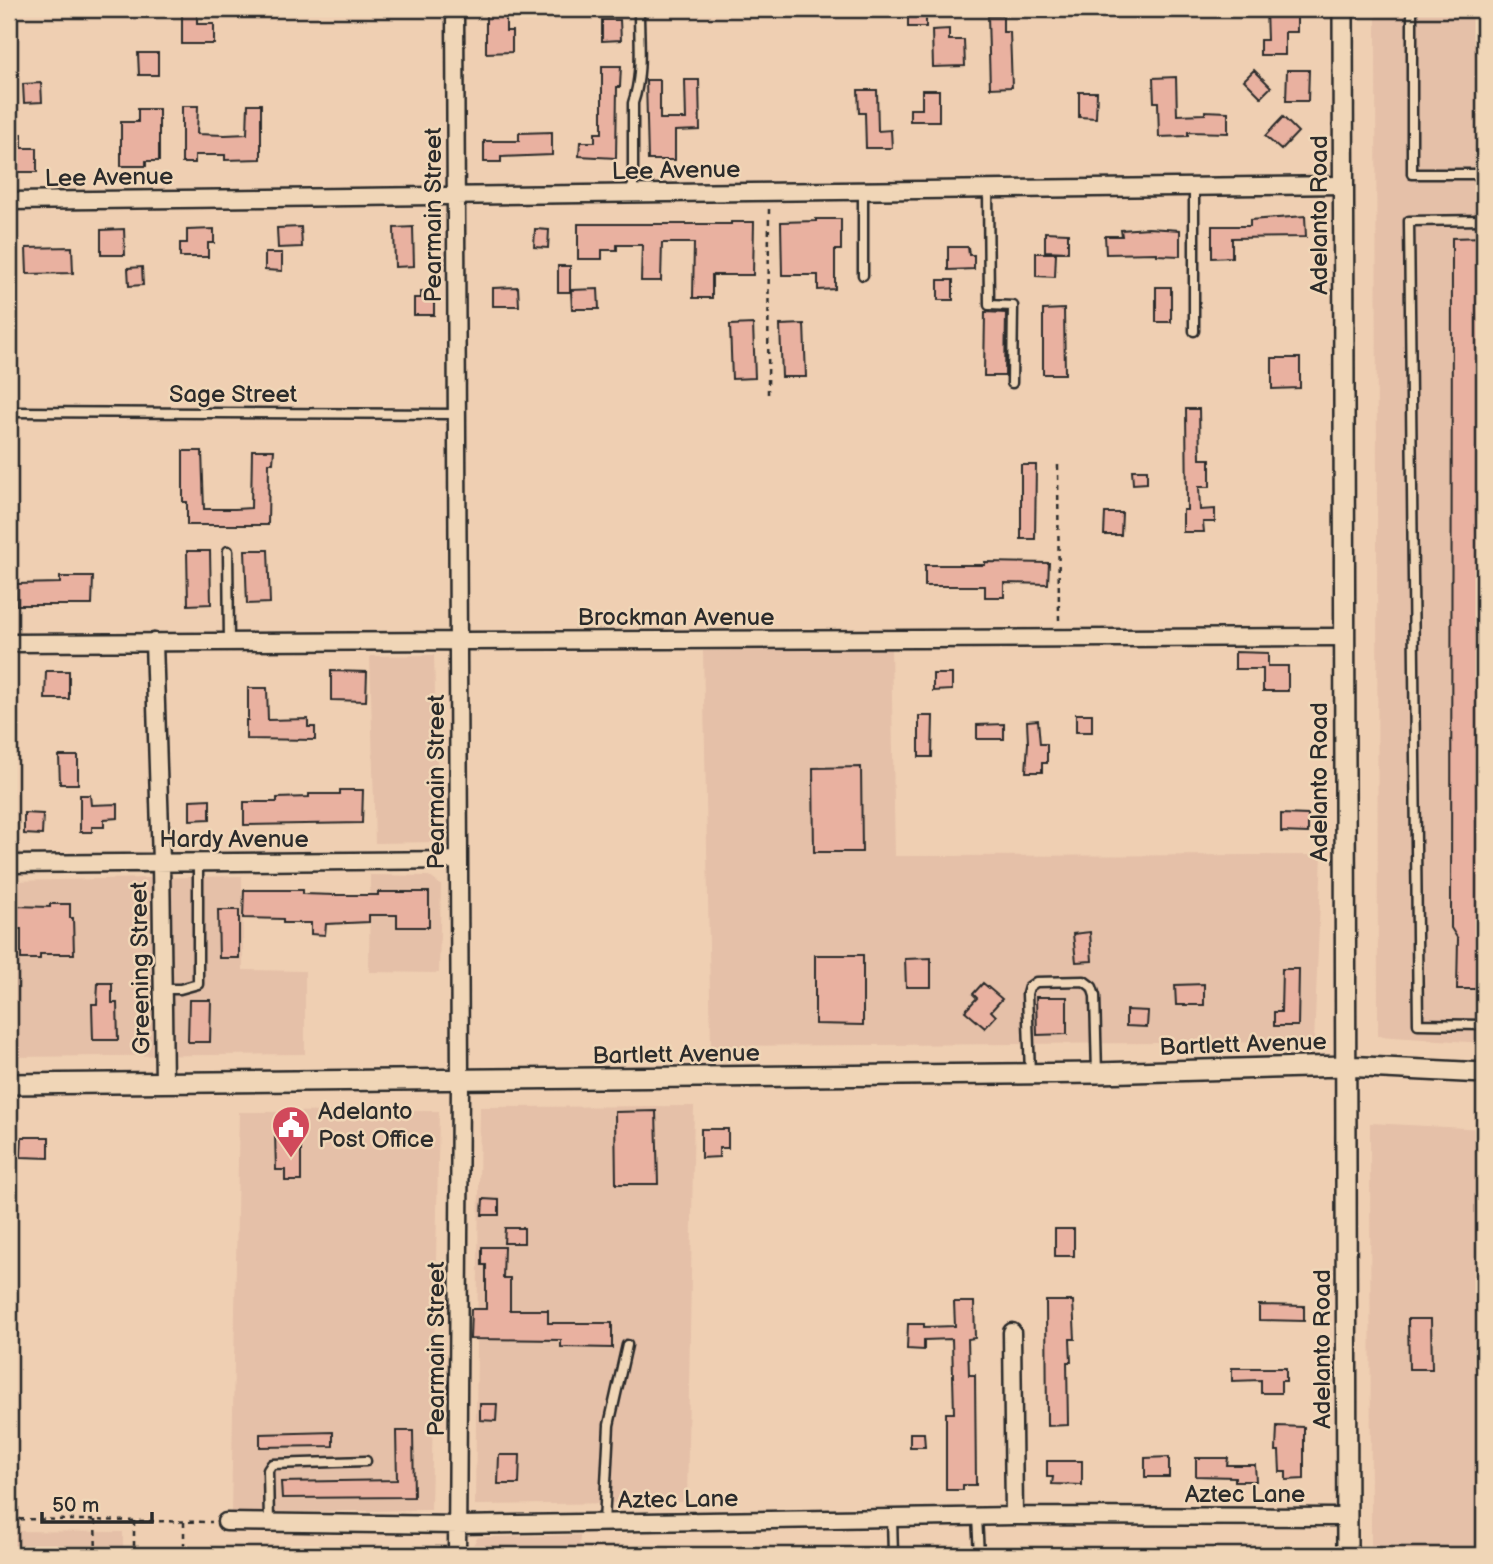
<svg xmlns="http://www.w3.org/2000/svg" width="1493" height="1564" viewBox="0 0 1493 1564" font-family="'Balsamiq Sans',sans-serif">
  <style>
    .built { fill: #e5c0a8 }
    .building { fill: #e9b1a0; stroke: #2b2b2b; stroke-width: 2 }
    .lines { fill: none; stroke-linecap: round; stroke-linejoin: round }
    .service-casing { stroke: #2b2b2b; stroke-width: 13 }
    .minor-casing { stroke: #2b2b2b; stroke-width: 21 }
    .tertiary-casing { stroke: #2b2b2b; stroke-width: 24 }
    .path { stroke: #2b2b2b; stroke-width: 2.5; stroke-dasharray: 5 5; stroke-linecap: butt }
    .service { stroke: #f0d6b7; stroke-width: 8 }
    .minor { stroke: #f0d6b7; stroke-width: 16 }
    .tertiary { stroke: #f0d6b7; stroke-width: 19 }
    .labels { text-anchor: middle; stroke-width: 5; stroke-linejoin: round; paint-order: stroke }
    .street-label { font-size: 24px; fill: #2b2b2b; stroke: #f0d6b7 }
    .poi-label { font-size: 24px; fill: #2b2b2b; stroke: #f0d6b7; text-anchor: start }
  </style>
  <rect width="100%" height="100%" fill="#efcfb2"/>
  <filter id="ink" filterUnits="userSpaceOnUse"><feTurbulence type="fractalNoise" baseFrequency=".0143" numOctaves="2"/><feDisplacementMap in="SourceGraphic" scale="14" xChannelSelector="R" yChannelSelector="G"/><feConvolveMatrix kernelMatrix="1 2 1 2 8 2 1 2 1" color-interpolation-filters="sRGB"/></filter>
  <g filter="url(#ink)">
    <path class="built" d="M1376 9H1484V1043L1378 1036Z
      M891 646 895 856 1322 855 1314 1042 711 1046 703 651Z
      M434 655 439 842 375 843 370 656Z
      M370 875 429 876 441 885 439 973 369 972Z
      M242 876 243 970 305 971V1054L9 1057V881Z
      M694 1106 687 1502 475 1505 480 1107Z
      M439 1111 431 1510 231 1513 239 1112Z
      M1370 1123 1484 1129V1555H1371Z
      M9 1531 123 1532V1555H9Z
      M580 1535 579 1555H473V1545L478 1537Z"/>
    <path class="building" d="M182 9 197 10V24H214V44H182Z
      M486 9H506V31H512V52L486 53Z
      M908 9H926V27H908Z
      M1266 9H1297V32H1285V55H1260V40H1267Z
      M988 16H1003V32H1010L1012 87 990 88Z
      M602 20H620L621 40 602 41Z
      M949 29V40H964L965 66 933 67 932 30Z
      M138 53H158V75H139Z
      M602 66H621L620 87H617L616 158 579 156 580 142H595V133H602Z
      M1254 70 1271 87 1261 97 1244 80Z
      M1287 70H1309L1308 101H1286Z
      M1176 77 1177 115 1205 114V111L1228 112V133L1188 132V136L1159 137 1158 102H1154L1153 78Z
      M646 80H660V119H686L685 80H699L700 130 675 131V160H648Z
      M41 83 42 102 24 103 23 84Z
      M858 90H877L878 131 891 130 892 148H866L865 113H859Z
      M922 90H939V121H910V109H922Z
      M1079 92H1097L1096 118 1079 117Z
      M248 104H261V159L225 160V155H195V163H182V106H198L197 134 225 135 247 134Z
      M138 109H159V161H146V166H121V122H138Z
      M1283 117 1298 132 1281 150 1265 136Z
      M552 132V155L501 157V162H484V141H519V133Z
      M10 134H22V148H37V172H10Z
      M1305 216 1306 237 1232 238V257L1212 258V226H1250V220Z
      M816 219H841V250H835V289L818 290V275H782L781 222 816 221Z
      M731 222H754L753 275H712V298H693L694 243H662L661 281H641L642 245H617V250H602V259H578V224H731Z
      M301 227 302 247 278 248 277 228Z
      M413 227 414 266 395 267 394 228Z
      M1148 228 1180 230V256L1157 255V253L1106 254 1105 236H1122L1121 230Z
      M124 229 125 255H101V230Z
      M214 229V243H208V257H180V243H187V230Z
      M535 229 549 230 548 248 534 247Z
      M1045 232 1068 233V252L1045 251Z
      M1484 237V989H1457L1458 939 1451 928 1452 238Z
      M72 247 73 273 27 274 26 248Z
      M948 247H968L969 255H974V269L948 270Z
      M265 253H282V271L265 270Z
      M1036 253H1056L1055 277 1036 276Z
      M558 266H570V292H558Z
      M142 267 143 285 129 286 128 268Z
      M938 280H953V300H938Z
      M518 287 519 306H493V288Z
      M1156 287H1171V322H1156Z
      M598 289 599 309H572L571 290Z
      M421 291H434V315H414V298H421Z
      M1064 309 1065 374H1043V310Z
      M985 312 1006 313 1005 376H984Z
      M753 324 755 378 732 379 730 325Z
      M804 324 806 377H782L780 325Z
      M1272 358H1300V388L1272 389Z
      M1186 409H1199L1200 459H1210V487H1199L1200 510 1215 509V522H1203L1204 532H1183V510H1187Z
      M252 450H274L273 463H269L268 525H187V502H183V451H202L204 509H235L251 508Z
      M1021 465H1036L1035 539H1021Z
      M1132 470H1147V483L1133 484Z
      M1105 513H1122L1121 535H1104Z
      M245 550H268L270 603 247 604Z
      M187 551H210L211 604 188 605Z
      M985 562 1049 563 1048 584 1004 583V597H985V586H925V565H985Z
      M60 577H93L92 605H17L16 584 60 583Z
      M1235 652 1268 653V666H1288V691H1263V669H1235Z
      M46 671H69V699H45Z
      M331 671 367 672 366 701 331 700Z
      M933 674H952V690L933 691Z
      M248 688H267L268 720 308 719V727H315V740L246 739V720H248Z
      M1076 714H1092V732H1076Z
      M919 716H933L932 757H919Z
      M1038 720 1040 744H1047V763H1042V772H1026L1028 743 1027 721Z
      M1004 724V739H977V725Z
      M59 756H78V784H60Z
      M861 767 862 852H814L813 768Z
      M340 790H363L362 823 244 825V802H277V798L309 797V794H340Z
      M80 795H90L91 805 118 804V818L104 819V827H92V832H80Z
      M210 799V819L190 820V800Z
      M24 813 43 814 42 835 24 834Z
      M1281 814 1308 815V833L1281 832Z
      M244 890H303V894L335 895H378V892H429V927H397V915H369V922L326 924 325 935 311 934V923H283V919L243 918Z
      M50 904H70V918H73L74 954H40V959H21V929H13V906L50 907Z
      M218 910H239V958H219Z
      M1090 932 1092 961 1076 962 1073 934Z
      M815 955H863V1025L815 1024Z
      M931 958V987H906L905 959Z
      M1282 969H1299L1298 1026H1274V1012H1281Z
      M98 983H112V1003H117L118 1040H93L92 1004H97Z
      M983 983 1002 999 991 1011 996 1016 985 1028 965 1011 977 998 973 994Z
      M1204 984V1005H1176L1175 985Z
      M1036 997H1067V1034L1037 1035Z
      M189 1000H211L210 1042H188Z
      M1126 1010 1148 1011 1147 1027 1126 1026Z
      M656 1111 658 1184H616L615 1112Z
      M701 1129H728V1148H719V1157L701 1158Z
      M275 1132H291V1137H301V1181H285V1170H276Z
      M22 1137H49V1158L21 1157Z
      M483 1199 499 1200V1215H482Z
      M505 1228H524V1243H504Z
      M1055 1229H1074V1256H1055Z
      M482 1247H504L503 1278H510V1310H548V1323H612V1348L561 1347V1340L470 1339 471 1309H486V1265H482Z
      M1046 1301H1073L1075 1339H1070L1071 1362H1067L1068 1425 1047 1426Z
      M954 1302H974L975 1338 968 1339 969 1375H975L976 1485H963V1490H946V1413H954L952 1339 924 1340V1350L907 1349 908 1324H924V1327L955 1326Z
      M1259 1305 1304 1306V1321L1259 1320Z
      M1408 1319H1431L1432 1369H1409Z
      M1232 1368H1286V1381H1281V1393H1261V1380L1232 1381Z
      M480 1404H497L496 1421 480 1420Z
      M1277 1426 1304 1427V1479L1286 1480V1472H1280L1279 1451H1276Z
      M396 1431H413L414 1497 282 1498 281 1482 397 1480Z
      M333 1432V1446L260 1447V1434Z
      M910 1433H924L925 1447H910Z
      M499 1455H520L519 1484H498Z
      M1169 1457V1477H1145V1458Z
      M1196 1458H1228L1227 1465H1255L1256 1481H1235V1477L1196 1476Z
      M1047 1461H1082V1485L1052 1484 1053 1477H1047Z"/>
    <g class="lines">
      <defs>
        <path id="service" d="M1412 9V174H1484
          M1194 187V331
          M988 189 989 305 1013 306 1012 383
          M863 191V275
          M633 194V103C643 74 639 42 639 12
          M1484 220 1409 221 1418 1024 1484 1025
          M9 412 457 414
          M228 551 229 642
          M163 989H180L198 984V862
          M1030 1073 1027 994 1029 987 1036 982 1084 981 1092 987 1095 996 1097 1073
          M977 1517 979 1555
          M892 1518 893 1555
          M269 1523 268 1470 272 1464 366 1461
          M604 1523 609 1425 627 1345"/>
        <path id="minor" d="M455 9 460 1080 457 1555
          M9 201 1343 185
          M154 642 161 862 164 1083
          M9 643 1344 637
          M9 864 459 860
          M1012 1332 1014 1516
          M226 1522 458 1525 1014 1516 1347 1517"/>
        <path id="tertiary" d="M1343 9 1347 1555
          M9 1084 1097 1073 1344 1066 1484 1073"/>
      </defs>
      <use href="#service" class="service-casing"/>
      <use href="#minor" class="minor-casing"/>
      <use href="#tertiary" class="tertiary-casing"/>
      <path class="path" d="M768 394 769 206
        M1058 465 1059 623
        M9 1519 212 1522
        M95 1520 96 1555
        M134 1521V1555
        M184 1522V1555"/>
      <use href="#service" class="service"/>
      <use href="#minor" class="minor"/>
      <use href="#tertiary" class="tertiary"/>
    </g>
  </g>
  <defs>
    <symbol id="civic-pin" viewBox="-11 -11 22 30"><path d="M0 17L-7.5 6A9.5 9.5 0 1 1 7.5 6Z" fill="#d1495b" stroke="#f0d6b7"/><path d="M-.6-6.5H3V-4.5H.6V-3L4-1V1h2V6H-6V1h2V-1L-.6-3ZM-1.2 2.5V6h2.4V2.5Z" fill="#fff"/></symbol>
  </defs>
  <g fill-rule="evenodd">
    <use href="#civic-pin" x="269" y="1103" width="44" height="60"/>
  </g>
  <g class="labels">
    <g class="street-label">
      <text transform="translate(676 170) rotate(-1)" y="8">Lee Avenue</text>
      <text transform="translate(109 177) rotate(-1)" y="8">Lee Avenue</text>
      <text transform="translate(433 215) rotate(-90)" y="8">Pearmain Street</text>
      <text transform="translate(1319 215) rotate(-90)" y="8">Adelanto Road</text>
      <text x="233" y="402">Sage Street</text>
      <text x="676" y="625">Brockman Avenue</text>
      <text transform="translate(436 782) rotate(-90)" y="8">Pearmain Street</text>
      <text transform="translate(1319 782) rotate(-90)" y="8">Adelanto Road</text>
      <text x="234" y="847">Hardy Avenue</text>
      <text transform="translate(140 968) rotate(-91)" y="8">Greening Street</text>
      <text transform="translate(1243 1044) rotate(-2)" y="8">Bartlett Avenue</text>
      <text transform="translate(676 1054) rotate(-1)" y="8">Bartlett Avenue</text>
      <text transform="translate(436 1349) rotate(-90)" y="8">Pearmain Street</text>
      <text transform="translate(1322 1349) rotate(-90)" y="8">Adelanto Road</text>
      <text x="1245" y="1502">Aztec Lane</text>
      <text transform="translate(678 1499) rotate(-1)" y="8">Aztec Lane</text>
    </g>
    <g class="poi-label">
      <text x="318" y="1119">Adelanto<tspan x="318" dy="28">Post Office</tspan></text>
    </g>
  </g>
  <rect width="1493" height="1564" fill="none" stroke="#f0d6b7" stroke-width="35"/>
  <rect x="18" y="18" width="1458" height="1529" fill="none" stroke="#2b2b2b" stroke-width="2.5" filter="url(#ink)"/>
  <path d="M42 1512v10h110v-10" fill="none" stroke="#2b2b2b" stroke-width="3.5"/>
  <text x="52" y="1512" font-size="21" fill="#2b2b2b" stroke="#f0d6b7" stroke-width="5" paint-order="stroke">50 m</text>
</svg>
